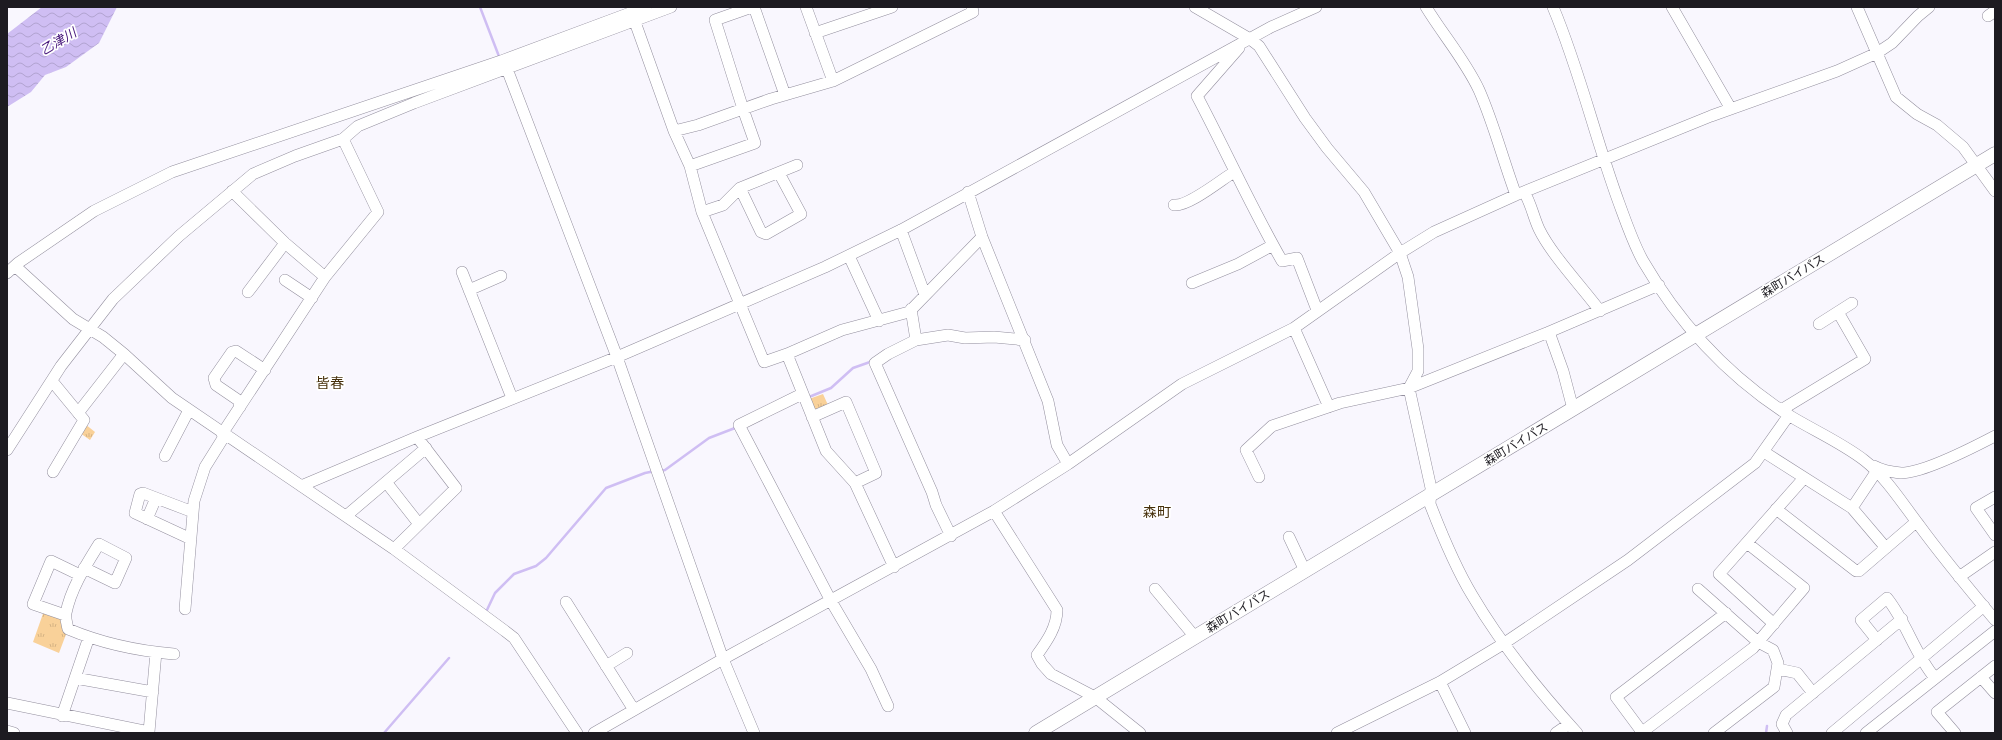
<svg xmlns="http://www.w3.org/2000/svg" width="2002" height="740" viewBox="0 0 2002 740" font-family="Signika,'Noto Sans JP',sans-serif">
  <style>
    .park { fill: url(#park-tufts) }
    .water { fill: url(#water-waves) }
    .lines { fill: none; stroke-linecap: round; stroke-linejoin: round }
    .stream { stroke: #cfbef3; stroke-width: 2.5 }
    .minor-casing { stroke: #938f9e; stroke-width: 12 }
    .major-casing { stroke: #938f9e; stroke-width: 15 }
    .minor { stroke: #fff; stroke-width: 11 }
    .major { stroke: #fff; stroke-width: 14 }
    .labels { text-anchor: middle; stroke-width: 3.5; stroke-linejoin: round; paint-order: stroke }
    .street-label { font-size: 12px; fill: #1d1b21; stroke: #fff }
    .water-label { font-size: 13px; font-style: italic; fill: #46167b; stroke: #fff }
    .quarter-label { font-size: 14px; fill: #46300b; stroke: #fff }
  </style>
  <defs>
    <pattern id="park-tufts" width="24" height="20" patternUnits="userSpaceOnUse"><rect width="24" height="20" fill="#f9d199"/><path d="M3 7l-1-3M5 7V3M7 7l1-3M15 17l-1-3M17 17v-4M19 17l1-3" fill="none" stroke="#d5b384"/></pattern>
    <pattern id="water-waves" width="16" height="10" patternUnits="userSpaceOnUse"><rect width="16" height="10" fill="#cfbef3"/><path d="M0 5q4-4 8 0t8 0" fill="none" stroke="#b1a3d0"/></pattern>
  </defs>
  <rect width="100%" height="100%" fill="#f9f7fe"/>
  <path class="park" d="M823 394 828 405 817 410 813 408 809 399Z
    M85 424 95 432 90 440 80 433Z
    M45 608 65 615 68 629 59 653 33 642Z"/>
  <path class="water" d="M42 7H117L99 43 66 67 45 75 31 92 7 107V34Z"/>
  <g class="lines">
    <path class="stream" d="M480 7 500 59
      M809 397 831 388 853 368 870 362
      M659 471 665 470 709 438 735 428
      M486 612 495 593 514 574 536 566 546 558 606 488 645 473 655 471
      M384 733 449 658
      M1766 733 1767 726"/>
    <defs>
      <path id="minor" d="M754 7 785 95
        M806 7 833 81
        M1195 7 1250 39 1259 46 1305 118 1327 148 1364 192 1400 253 1408 277 1418 349V371L1409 388 1431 488 1430 504C1442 535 1455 567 1472 595 1502 646 1538 690 1577 733
        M1426 7C1443 35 1465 60 1479 90 1494 124 1503 160 1516 195
        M1553 7C1580 71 1595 138 1619 203 1626 222 1633 243 1643 261 1679 323 1729 377 1790 416 1813 430 1842 443 1864 460 1886 477 1902 503 1919 525 1943 558 1969 589 1995 620
        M1672 7 1731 109
        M1857 7 1896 97 1917 114 1937 125 1963 147 1995 191
        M1988 16 1995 11
        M635 22 674 131 690 166 702 212 764 362 787 354 826 451 855 483 894 567
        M815 33 892 7
        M1239 48 1197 96C1226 151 1251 207 1282 261L1297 258 1317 310
        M507 69 617 357 723 659 754 733
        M674 131 698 125 771 99 833 81 973 12 972 7
        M690 166 755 143 743 109 715 20 752 7
        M740 188 761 232 766 234 801 214 779 173
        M232 191 285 243 325 277
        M968 192 982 237 1048 401 1057 445 1068 464
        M1524 192C1531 203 1533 216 1539 229 1551 254 1582 287 1600 311
        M1174 205C1188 207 1221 180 1234 172
        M702 212 723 205 740 188 797 165
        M901 230 925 295
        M849 256 879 321
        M15 266 73 319 103 337 124 354 172 398 394 549 505 631 514 638 577 733
        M462 272 512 398
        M7 273 18 263 94 211 172 172 501 61 646 7
        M285 280 312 298
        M1192 283 1238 264 1273 245
        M469 290 501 276
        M248 292 285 243
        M911 309 916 340 888 354 875 363 932 492 936 505 951 536
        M1819 324 1852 303
        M1294 328 1329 407
        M1549 332 1563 371 1573 409
        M916 340 948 335 965 338 994 337 1025 340
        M787 354 842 330 909 312 982 237
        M52 381 84 420 53 472
        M802 394 739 425 831 601 871 669 888 706
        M240 407 238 400 216 385 214 378 232 352 236 351 265 370
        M1781 410 1865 359 1838 312
        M78 413 124 354
        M812 417 846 402 876 473 855 483
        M222 434 325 277 378 212 343 139
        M7 450 61 366 113 299 179 236 253 174 295 156 343 139 358 126 414 103 671 7
        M1764 452 1852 508 1886 548
        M165 456 189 410
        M1874 466C1883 471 1891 472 1901 473 1924 473 1974 447 1995 436
        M1259 477 1246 450 1272 426 1340 403 1409 388 1549 332 1659 285
        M386 482 419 524
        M301 486 417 437 617 357 825 267 901 230 1271 27 1316 7
        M1995 497 1976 508 1995 535
        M1852 508 1876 472
        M1776 509 1856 571H1859L1916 522
        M994 511 1057 610C1057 627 1047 641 1037 655L1042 664 1051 674 1095 697 1140 733
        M346 516 426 448
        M147 519 156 498
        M1289 537 1305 571
        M191 539 135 513 140 494 143 493 193 512
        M394 549 456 488 417 437
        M84 568 115 583 126 558 99 544C86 565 71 588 66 613 65 618 67 624 68 629 101 643 139 651 174 654
        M1959 577 1995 552
        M1155 589 1195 637
        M1698 589 1758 642 1773 650 1778 663 1774 687 1714 733
        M566 602 634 710
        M185 609 194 501 205 467 225 435
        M65 615 33 604 51 561 80 575
        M1774 624 1719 574 1804 478
        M1877 640 1861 620 1887 598C1907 623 1914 653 1935 678
        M606 666 627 653
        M1778 669 1797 673 1813 693
        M1981 677 1995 693
        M75 678 153 692
        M1440 682 1465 733
        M7 703 149 732 156 652
        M62 716 89 637
        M7 731 14 733
        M1642 732 1616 697 1726 613
        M594 733 723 659 994 511 1068 464 1182 384 1294 328 1400 253 1434 232 1516 195 1711 116 1837 71 1877 53 1892 43 1918 16 1929 7
        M1337 733 1440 682 1503 644 1628 560 1755 463 1789 415
        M1556 733 1569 724
        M1641 733 1753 648 1804 588 1747 543
        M1787 733 1782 724 1786 715 1902 619
        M1832 733 1984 606
        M1866 733 1995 631
        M1955 733 1937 712 1995 666"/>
      <path id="major" d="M1036 733 1995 154"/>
    </defs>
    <use href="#minor" class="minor-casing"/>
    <use href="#major" class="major-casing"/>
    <use href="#minor" class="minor"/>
    <use href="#major" class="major"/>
  </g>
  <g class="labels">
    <g class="street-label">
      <text transform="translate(1793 276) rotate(-31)" y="4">森町バイパス</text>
      <text transform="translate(1516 444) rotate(-31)" y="4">森町バイパス</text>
      <text transform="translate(1238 611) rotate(-31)" y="4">森町バイパス</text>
    </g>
    <g class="water-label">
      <text transform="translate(58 41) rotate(-31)" y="5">乙津川</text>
    </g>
    <g class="quarter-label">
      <text x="330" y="388">皆春</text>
      <text x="1157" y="517">森町</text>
    </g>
  </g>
  <rect width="2002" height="740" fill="none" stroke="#1d1b21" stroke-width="16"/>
</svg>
